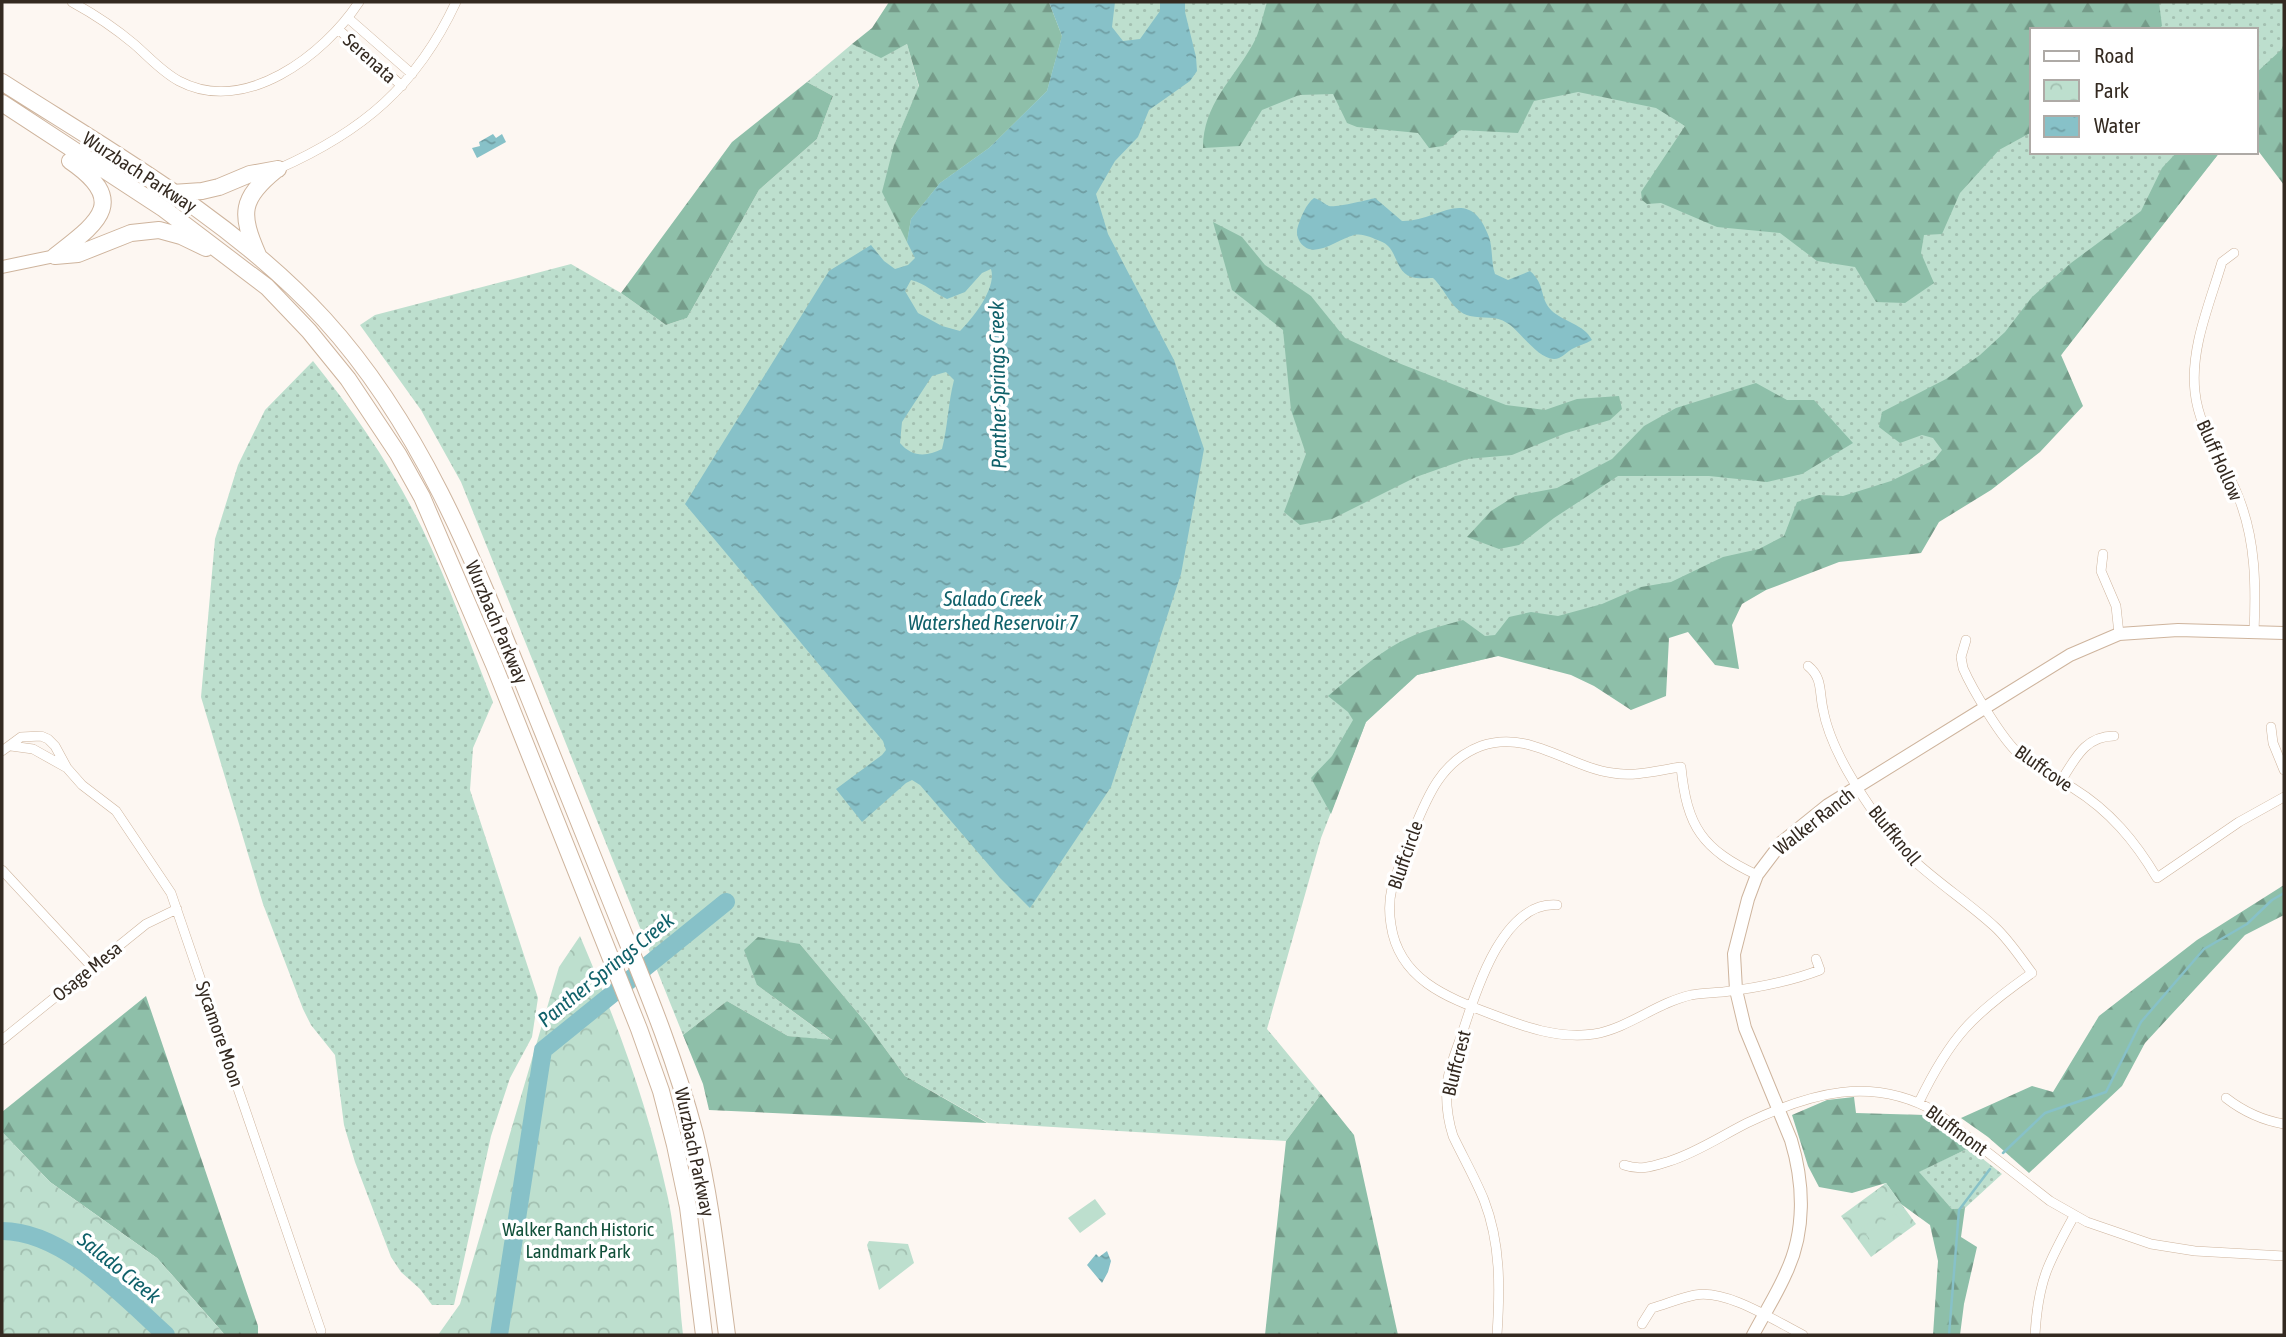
<svg xmlns="http://www.w3.org/2000/svg" width="2286" height="1337" viewBox="0 0 2286 1337" font-family="'Asap Condensed',sans-serif">
  <style>
    .grass { fill: url(#grass-dots) }
    .forest { fill: url(#forest-firs) }
    .park { fill: url(#park-crowns) }
    .pitch { fill: #bddfce }
    .water { fill: url(#water-ripples); fill-rule: evenodd }
    .lines { fill: none; stroke-linecap: round; stroke-linejoin: round }
    .stream { stroke: #87c1c8; stroke-width: 2.5 }
    .river { stroke: #87c1c8; stroke-width: 18 }
    .street-casing { stroke: #ceb49d; stroke-width: 10 }
    .secondary-casing { stroke: #ceb49d; stroke-width: 14 }
    .highway-casing { stroke: #ceb49d; stroke-width: 18 }
    .street { stroke: #fff; stroke-width: 9 }
    .secondary { stroke: #fff; stroke-width: 12 }
    .highway { stroke: #fff; stroke-width: 16 }
    .labels { text-anchor: middle; stroke-width: 7; stroke-linejoin: round; paint-order: stroke }
    .street-label { font-size: 19px; fill: #342a21; stroke: #fff }
    .park-label { font-size: 19px; fill: #11503a; stroke: #fff }
    .water-label { font-size: 21px; font-style: italic; fill: #10616a; stroke: #fff }
  </style>
  <defs>
    <pattern id="grass-dots" width="8" height="8" patternUnits="userSpaceOnUse" patternTransform="scale(1.75)"><rect width="8" height="8" fill="#bddfce"/><path d="M2 2h.1M6 6h.1" fill="none" stroke="#a3c0b1" stroke-width="1.8" stroke-linecap="round"/></pattern>
    <pattern id="forest-firs" width="22" height="20" patternUnits="userSpaceOnUse" patternTransform="scale(1.75)"><rect width="22" height="20" fill="#8ebfa9"/><path d="M5 1l3.5 6h-7zM16 11l3.5 6h-7z" fill="#759b89"/></pattern>
    <pattern id="park-crowns" width="20" height="18" patternUnits="userSpaceOnUse" patternTransform="scale(1.75)"><rect width="20" height="18" fill="#bddfce"/><path d="M2 6a3 3 0 1 1 6 0M12 15a3 3 0 1 1 6 0" fill="none" stroke="#a3c0b1"/></pattern>
    <pattern id="water-ripples" width="26" height="14" patternUnits="userSpaceOnUse" patternTransform="scale(1.75)"><rect width="26" height="14" fill="#87c1c8"/><path d="M2 4q2-2 4 0t4 0M15 11q2-2 4 0t4 0" fill="none" stroke="#6f9da2"/></pattern>
  </defs>
  <rect width="100%" height="100%" fill="#fdf7f2"/>
  <path class="grass" d="M1049 2H2284V75L2256 108V30H2032V152H2220L2033 391 1918 500 1579 637 1417 675 1366 722 1321 838 1267 1029 1321 1094 1286 1141 988 1123 905 1076 868 1025 800 944 757 985 833 1041 788 1036 727 1001 683 1035 461 482 421 410 360 325 375 315 571 264 621 293 666 325 687 318 759 190 817 139 833 96 807 82 852 44 881 57 907 44 919 87 894 145 1062 36Z
    M313 361C355 413 392 467 422 528 449 584 470 644 493 702L473 748 470 790 538 998 532 1037 510 1078 491 1136 454 1305H432L420 1289 401 1272 391 1257 355 1162 344 1125 335 1055 311 1025 303 1009 263 904 201 697 215 539 238 465 265 410Z
    M1969 1148 2002 1174 1965 1208 1952 1209 1918 1172Z"/>
  <path class="forest" d="M889 2H1049L1062 36 1047 91 989 148 940 183 911 219 907 242 882 192 894 145 919 86 907 44 881 58 852 44 872 28Z
    M1267 2H2159L2162 26 2157 30H2032V132L1999 150 1960 193 1942 234 1924 235 1921 253 1934 283 1905 303 1876 302 1855 267 1817 261 1780 233 1717 227 1661 203 1647 204 1642 200 1641 192 1685 126 1656 108 1578 92 1534 101 1518 133 1460 130 1443 146 1429 148 1418 133 1357 127 1347 123 1333 94 1299 95 1262 110 1240 146 1203 148C1203 104 1233 80 1253 44 1260 32 1263 15 1267 2Z
    M2284 44V185L2256 148V73L2281 50Z
    M807 82 833 96 817 139 759 190 687 318 666 325 621 293 732 142Z
    M2177 152H2220L2061 355 2083 406 2040 452 1991 490 1939 522 1921 553 1839 562 1766 590 1742 604 1732 625 1739 669 1715 665 1688 632 1669 638 1666 696 1631 710 1594 686 1571 675 1498 656 1417 675 1366 722 1331 814 1311 778 1332 756 1353 720 1348 712 1328 696C1351 677 1374 656 1400 642 1420 631 1441 626 1463 620L1485 636 1495 635 1509 617 1531 612 1558 616 1602 604 1641 587 1671 582 1723 557 1759 549 1784 536 1797 502 1819 495 1843 496 1891 481 1934 460 1942 450 1933 438 1922 435 1900 443 1879 427 1882 412 1946 379 1980 355 2005 332 2032 297 2071 263 2141 211 2162 168Z
    M1213 222 1242 237 1265 265 1311 296 1345 338 1401 364 1506 405 1545 410 1577 399 1619 396 1622 409 1610 420 1566 433 1512 455 1467 459 1416 477 1332 519 1300 525 1284 512 1306 454 1291 410 1283 330 1232 290Z
    M1756 383 1787 400H1814L1853 443 1802 474 1767 482 1709 476H1618L1554 518 1519 545 1499 549 1467 537 1491 511 1515 496 1557 488 1612 459 1644 426 1676 408Z
    M2284 885V915L2245 935 2145 1043 2122 1086 2029 1173 1988 1137 1961 1118 2032 1086 2053 1092 2099 1016 2197 940Z
    M758 937 800 944 868 1025 905 1076 987 1123 709 1110 703 1084 683 1035 727 1001 788 1036 832 1040 757 985 744 950Z
    M146 996 258 1326V1335H225L157 1258 50 1182 2 1132V1112Z
    M1321 1094 1354 1135 1398 1335H1265L1286 1141Z
    M1854 1097 1856 1113 1924 1115 1969 1148 1919 1172 1952 1209 1965 1208 1961 1237 1977 1247 1964 1304 1960 1335H1933L1938 1261 1930 1225 1901 1204 1886 1183 1852 1193 1819 1187 1808 1166 1792 1115 1827 1100Z"/>
  <path class="park" d="M580 936C617 1023 648 1105 668 1198 677 1240 678 1291 683 1335H438L460 1304 559 967Z
    M2 1132 50 1182 157 1258 225 1335H2Z
    M1886 1183 1916 1224 1871 1257 1841 1216Z
    M869 1241 908 1244 914 1263 879 1290 867 1245Z"/>
  <path class="pitch" d="M1881 1193 1891 1207 1862 1228 1852 1214Z
    M1095 1199 1106 1214 1080 1233 1068 1218Z
    M1895 1213 1905 1226 1876 1248 1866 1234Z"/>
  <path class="water" d="M1049 2H1115L1112 27 1123 41 1140 39 1160 11V2H1185V12L1196 57 1197 71 1190 81 1149 110 1138 137 1115 161 1096 194 1108 234 1174 360 1204 449 1181 574 1111 787 1030 908 1000 878 920 785 912 780 906 783 862 822 836 789 882 755 886 750 883 741 685 504 829 271 871 245 884 261 895 269 908 265 915 258 907 242 911 219 940 183 989 148 1047 91 1062 36ZM991 269C997 288 973 318 960 331L942 326 918 313 905 291 911 280C925 283 934 293 947 299L965 292 982 273ZM946 372 954 380C948 403 948 426 942 449 926 457 912 457 900 443L902 422 932 376Z
    M493 134 496 138 502 134 506 142 477 158 472 148 480 146 479 142Z
    M1314 198C1321 200 1323 203 1329 206 1334 208 1368 200 1375 198L1402 221C1438 222 1469 182 1489 237 1493 249 1491 263 1495 274L1508 280 1530 271C1546 285 1539 297 1551 310 1563 322 1584 324 1592 340 1586 344 1579 345 1572 349 1568 351 1564 356 1559 358 1541 365 1521 331 1507 323 1496 315 1483 319 1470 316 1452 312 1446 290 1433 278 1427 278 1417 279 1411 277 1394 271 1398 247 1380 241 1372 238 1363 233 1354 235 1338 239 1313 261 1300 242 1297 237 1296 232 1298 226 1301 217 1306 204 1314 198Z
    M1107 1251 1111 1261 1108 1272 1102 1283 1087 1265 1096 1254 1099 1257Z"/>
  <g class="lines">
    <path class="stream" d="M2003 1153 2045 1113 2106 1092 2141 1022 2204 949 2247 924 2272 900 2284 893
      M1949 1335 1959 1210 1990 1169"/>
    <path class="river" d="M2 1231C63 1231 123 1296 166 1335
      M499 1335 543 1050 726 902"/>
    <defs>
      <path id="street" d="M72 2C94 14 115 28 134 44 149 57 162 72 179 81 245 116 324 55 359 2
        M348 18 412 74
        M338 29 402 86
        M278 169C362 132 417 86 456 2
        M2234 253 2222 262C2210 303 2190 348 2195 392 2199 431 2224 460 2238 496 2256 540 2256 586 2254 633
        M2103 554 2101 571 2116 606 2119 634
        M1966 640 1961 657 1963 668C1972 689 2002 739 2019 754 2034 769 2055 777 2073 788 2110 811 2135 841 2157 878L2239 822 2284 797
        M1808 666C1823 678 1819 692 1823 709 1830 749 1861 795 1884 827 1914 869 1958 893 1995 927 2009 940 2020 957 2032 973 1972 1015 1951 1036 1919 1102
        M2271 727 2273 743 2284 770
        M11 746 33 749 67 768
        M2 751 21 737 41 736 48 739 55 746 67 768 82 785 116 811 171 893 321 1331
        M2061 781C2075 759 2085 736 2114 736
        M2 870 92 967
        M1757 875C1702 849 1687 827 1681 767 1659 770 1635 777 1613 773 1568 767 1529 729 1481 746 1441 761 1427 797 1412 834 1405 852 1397 870 1392 888 1389 900 1389 913 1391 925 1399 979 1446 997 1491 1014 1525 1027 1557 1039 1594 1034 1629 1028 1656 1003 1691 995 1702 993 1712 993 1723 992 1756 988 1789 982 1820 970L1816 959
        M2 1040 146 924 177 909
        M2226 1098C2244 1112 2261 1120 2284 1124
        M1624 1165C1641 1171 1653 1166 1670 1161 1698 1152 1721 1136 1747 1123 1810 1093 1872 1075 1936 1112L2050 1201 2087 1222 2151 1244 2195 1251 2284 1256
        M1642 1324 1652 1308C1666 1304 1680 1298 1695 1295 1727 1289 1775 1321 1803 1335
        M1497 1335C1500 1289 1501 1244 1484 1200 1475 1178 1463 1157 1453 1136 1447 1117 1445 1098 1448 1078 1451 1062 1458 1046 1463 1031 1476 991 1503 901 1557 905
        M2035 1335C2038 1281 2048 1263 2074 1216"/>
      <path id="secondary" d="M2 267 55 256
        M1753 1335C1764 1314 1777 1294 1786 1273 1806 1231 1804 1183 1791 1140L1745 1028 1736 990 1734 954 1748 899 1757 875 1782 842 1828 805 1986 707 2070 655 2119 634 2178 630 2284 633"/>
      <path id="highway" d="M2 82C113 153 233 220 324 319 430 435 484 587 542 730 570 798 597 866 624 934 651 1000 677 1065 695 1134 711 1199 718 1268 727 1335
        M2 103 164 209 267 287 309 331 348 379 398 454 422 497 494 665 639 1029 661 1091 675 1145 688 1207 704 1335
        M172 193 202 191 219 187 250 174 278 169
        M258 255C240 214 240 199 276 170
        M55 256C97 223 130 202 70 161
        M55 256 78 254 131 233 159 230 181 236 206 248"/>
    </defs>
    <use href="#street" class="street-casing"/>
    <use href="#secondary" class="secondary-casing"/>
    <use href="#highway" class="highway-casing"/>
    <use href="#street" class="street"/>
    <use href="#secondary" class="secondary"/>
    <use href="#highway" class="highway"/>
  </g>
  <g class="labels">
    <g class="street-label">
      <text transform="translate(370 58) rotate(42)" y="7">Serenata</text>
      <text transform="translate(140 172) rotate(33)" y="7">Wurzbach Parkway</text>
      <text transform="translate(2220 460) rotate(66)" y="7">Bluff Hollow</text>
      <text transform="translate(497 622) rotate(67)" y="7">Wurzbach Parkway</text>
      <text transform="translate(2044 768) rotate(35)" y="7">Bluffcove</text>
      <text transform="translate(1814 821) rotate(-38)" y="7">Walker Ranch</text>
      <text transform="translate(1895 835) rotate(51)" y="7">Bluffknoll</text>
      <text transform="translate(1405 855) rotate(-71)" y="7">Bluffcircle</text>
      <text transform="translate(87 971) rotate(-39)" y="7">Osage Mesa</text>
      <text transform="translate(220 1034) rotate(71)" y="7">Sycamore Moon</text>
      <text transform="translate(1456 1063) rotate(-76)" y="7">Bluffcrest</text>
      <text transform="translate(1957 1130) rotate(36)" y="7">Bluffmont</text>
      <text transform="translate(695 1152) rotate(78)" y="7">Wurzbach Parkway</text>
    </g>
    <g class="park-label">
      <text x="578" y="1236">Walker Ranch Historic<tspan x="578" dy="22">Landmark Park</tspan></text>
    </g>
    <g class="water-label">
      <text transform="translate(998 385) rotate(-91)" y="7">Panther Springs Creek</text>
      <text x="993" y="606">Salado Creek<tspan x="993" dy="24">Watershed Reservoir 7</tspan></text>
      <text transform="translate(606 970) rotate(-39)" y="7">Panther Springs Creek</text>
      <text transform="translate(119 1268) rotate(39)" y="7">Salado Creek</text>
    </g>
  </g>
  <rect width="2286" height="1337" fill="none" stroke="#342a21" stroke-width="7"/>
  <rect x="2030" y="28" width="228" height="126" fill="#ffffff" stroke="#aeaaa6" stroke-width="2"/>
  <rect x="2044" y="51" width="35" height="10" fill="#ffffff" stroke="#aeaaa6" stroke-width="2"/>
  <text x="2094" y="63" font-size="21" fill="#342a21">Road</text>
  <rect x="2044" y="80" width="35" height="21" fill="url(#park-crowns)" stroke="#aeaaa6" stroke-width="2"/>
  <text x="2094" y="98" font-size="21" fill="#342a21">Park</text>
  <rect x="2044" y="116" width="35" height="21" fill="url(#water-ripples)" stroke="#aeaaa6" stroke-width="2"/>
  <text x="2094" y="133" font-size="21" fill="#342a21">Water</text>
</svg>
